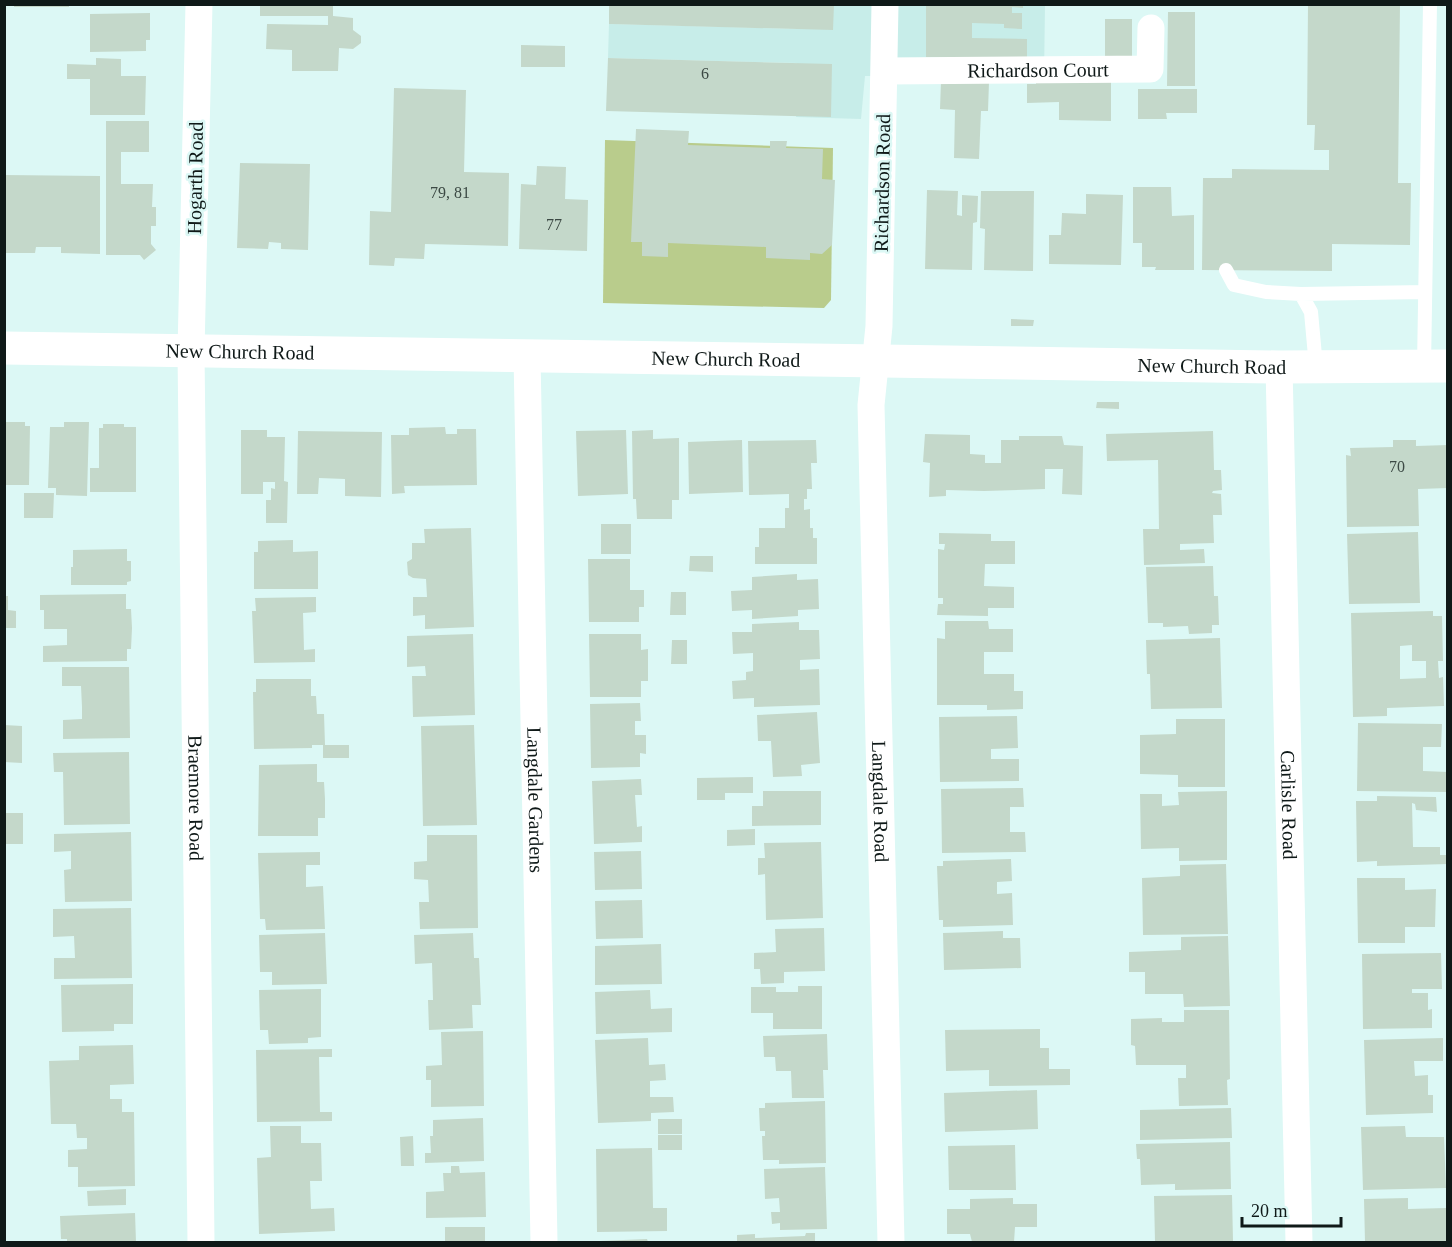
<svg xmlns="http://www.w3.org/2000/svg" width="1452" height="1247" viewBox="0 0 1452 1247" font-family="Georgia,serif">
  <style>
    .built { fill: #c7ede9 }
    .green { fill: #b9cc8c }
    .building { fill: #c4d8ca; fill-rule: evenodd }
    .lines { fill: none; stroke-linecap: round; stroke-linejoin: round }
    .lane { stroke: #fff; stroke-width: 14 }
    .street { stroke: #fff; stroke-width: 27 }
    .secondary { stroke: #fff; stroke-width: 33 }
    .labels { text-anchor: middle; stroke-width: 5; stroke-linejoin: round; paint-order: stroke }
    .number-label { font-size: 16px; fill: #3c4944 }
    .street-label { font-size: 20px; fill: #0f1918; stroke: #dcf8f5 }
  </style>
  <rect width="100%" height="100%" fill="#dcf8f5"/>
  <path class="built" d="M799 5H1045L1044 77 865 76 861 119 796 117 797 63 608 58 609 24 798 29Z"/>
  <path class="green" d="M605 140 833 148 831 300 824 308 603 303Z"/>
  <path class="building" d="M14 4H69V7H14Z
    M260 4H333V16L353 18V30L361 36V43L353 49 339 48 338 71H292V50L266 49 267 24 328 25V16H260Z
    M609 4H834L833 30 609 24Z
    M926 4H1023V8L1012 7V13H1022V29L1004 28V24L972 23V38L1027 39V58L926 57Z
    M1308 4H1400L1398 183H1411L1410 245 1332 244V271L1202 270 1203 178H1232V169L1329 170V150H1314L1315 125H1307Z
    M1168 12H1195V86H1167Z
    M150 13V40H146V51L90 52V14Z
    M1105 19H1132V57H1105Z
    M521 45 565 46V67H521Z
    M96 58 121 59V76H146L145 115H90V79H67V64L96 65Z
    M608 58 832 64 831 117 606 111Z
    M1036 79H1111V121L1059 120V102L1027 103V84H1036Z
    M941 81 989 82 988 111H981L979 159 954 158 955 110 940 109Z
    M394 88 466 90 464 172 509 173 508 246 425 244 424 259 395 258 394 266 369 265 370 211 391 212Z
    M1138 89H1197V113H1166L1167 119H1138Z
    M106 121H149V152H121V184H153L152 207H156V226H151V244L156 250 144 260 140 255H106Z
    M636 129 689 131 688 145 770 148V141H787L786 148 823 149 822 179 835 180 832 245 822 254 810 253V260L766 258V247L668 243V257L642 256V242H631Z
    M240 163 310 164 308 250 281 249V243L269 242 268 249 237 248Z
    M537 166 566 167 565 199 588 200 587 251 519 249 521 184 536 185Z
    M4 175 100 176V254L61 253V247H36L35 253H4Z
    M1133 187H1171L1172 216 1194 215V270H1155L1156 267H1142V243H1133Z
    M927 190 958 191 957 215 962 216V195L978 196 977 222 973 223 972 270 925 269Z
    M981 191H1034L1033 271 984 270 985 229 980 228Z
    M1086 194 1123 195 1121 265 1049 264V235H1061L1062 213 1086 214Z
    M1011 319 1034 320 1033 326H1011Z
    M1097 402H1119V409L1096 408Z
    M5 422H25V426H30L29 485H4Z
    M64 422H89L87 496 56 495V488H48L50 427H64Z
    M103 424H124V427H136V492H90V468H99V428H103Z
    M445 427 446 434H457V429H476L477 485 404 486 405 493 392 494 391 435H409V428Z
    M241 430H267V437H285L284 481 288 482 287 523H266V500H271V488L275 489V482H263V494H241Z
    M626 430 628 494 578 496 576 431Z
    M653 430V439L679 438V500H672V519H637L636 499H633L632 431Z
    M298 431 382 432 381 497 345 496V479L319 478 318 494H297Z
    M1213 431 1214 470H1221L1222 490 1213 491 1212 493 1221 494 1222 515H1213L1214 543 1180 544V550L1204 549 1205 563 1144 565 1143 529H1159L1158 460 1107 461 1106 434Z
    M925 434 970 435V454L985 455V463H1001V440H1019V436H1062L1064 445 1083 446 1082 495 1062 494 1063 469H1045V489L984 491 946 490V496L929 497 930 463 923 462Z
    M742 440 743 492 689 494 688 442Z
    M816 440 817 463H811L812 489H807V499H804V510L810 509V528H813V538H817V564H755V547H759V528H785V508H789V494L749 495 748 441Z
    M1393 440H1416V446L1448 445V488L1418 489 1419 526 1347 527 1346 455 1351 456 1350 448 1393 447Z
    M24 493H54L53 518H24Z
    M601 524H631V554H601Z
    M471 528 474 627 425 629V615L413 616V597H427L426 579 413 578 408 575 407 562 412 559V543H425L424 529Z
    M1418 532 1420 603 1349 604 1347 534Z
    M939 533 991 534V541H1015V564H985L984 586 1014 587V608H988V616L937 615 938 604H943V598H938V549L944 550 945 544H939Z
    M293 540V552L318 551V589H254V552H258V541Z
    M127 549V561H131V581L127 582V585H71V567H73V550Z
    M690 556H713V572L689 571Z
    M588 559H630V590H644V607H639V622H589Z
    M1213 566 1214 596H1218L1219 625H1212V633L1189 634 1188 626 1163 627V623H1148L1146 567Z
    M797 574V580L818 579 819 609 798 610V616L752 619V610L732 611 731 591 752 590V577Z
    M671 592H686V615H670Z
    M126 594V609H131L132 628 131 649H127V661L43 662V646L67 645V629H44V610H40V595Z
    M4 596H8V610L16 611V628H4Z
    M316 597V612L303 613 304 650 315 649V662L254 663 252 611H256L255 598Z
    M1433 611V616H1442L1443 661H1438L1439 678 1443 677 1444 706 1387 708V716L1353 717 1351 613ZM1412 645V661H1426V678L1400 679V646Z
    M945 621H988L989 629H1013V652H984V674H1014V691H1023V709L987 710V705H937V638L945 639Z
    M799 622V630H819L820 659 800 660V670L819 669 820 705 754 707V698L733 699 732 681 746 680V672L753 671V653L733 654 732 632H752V624Z
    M473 634 475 715 413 717 412 676H426L425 666 407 667V636Z
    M589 634H641V650L648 649V681H641V697H590Z
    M1220 638 1222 708 1151 709 1150 674H1147L1146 640Z
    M672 640H687V664H671Z
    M62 667H129L130 738 63 739V720L82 719V707L81 686H62Z
    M256 679H311V696H316L317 714H324L325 745H349V758H323V745H312V748L254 749 253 692H256Z
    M640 703 641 721H635V735H646V754L640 753V767L591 768 590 704Z
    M817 712 820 763 801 765 802 776 773 777 771 741H758L757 715Z
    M1017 716 1018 748 991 749V759H1019V781L940 782 939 717Z
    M1176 719H1225V787H1178V775L1140 774V735L1176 734Z
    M1358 723 1442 724 1441 747H1423V771L1448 772V792L1357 791Z
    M4 725 22 726V763L4 762Z
    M474 725 477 825 423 826 421 726Z
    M129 752 130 824 64 825 63 772H54L53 753Z
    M317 764V782H324L325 799V818H318V836H258L259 765Z
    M753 777V793H725V800H697V778Z
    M641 779 642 795H635L637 827 642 826V842L594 844 592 781Z
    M1023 788 1024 807H1010V832H1025L1026 852 942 853 941 789Z
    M763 791H821V825L752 826V806H763Z
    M1227 791V860L1179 861V848L1141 849 1140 794H1162V806L1179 805 1178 792Z
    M1377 796 1436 797 1437 812 1416 810 1415 804 1412 803 1413 847H1440V855H1448V864L1377 866V861L1357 862 1356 801H1377Z
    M4 813H23V844H4Z
    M755 829V845L727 846V830Z
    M131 832 132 901 65 902 64 870 71 869V851L54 852V834Z
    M427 835H477L478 928 420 929 419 902H429L428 880 414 879V862L427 861Z
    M821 842 823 918 766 920 765 874 758 875V858H765L764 843Z
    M641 851 642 889 595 890 594 852Z
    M320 852V865H306V887L323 886 325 929 266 930 265 919H260L258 853Z
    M1011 859 1012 881 997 882V894L1012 893 1013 925 943 927V920H939L937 866H943V861Z
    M1226 864 1228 934 1143 935 1142 878 1180 876V865Z
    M1357 878H1405V890L1436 889 1435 927H1405V943H1358Z
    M642 900 643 938 596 939 595 901Z
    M131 908 132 978 54 979V958H75L74 936 53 937V909Z
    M824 928 825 971 784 972V983L761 984 760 969H754V953L776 952 775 929Z
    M1003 931V938H1020L1021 968 944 970 943 933Z
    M325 933 327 984 272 985V972H260L259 935Z
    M473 933 474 958H479L481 1005H472L473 1028 429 1030 428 1000H433L432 963 415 964 414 935Z
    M1228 936 1230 1006 1184 1007 1183 994H1145V972H1129V952L1181 950V937Z
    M661 944 662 984 595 985V946Z
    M1441 953 1442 989H1412V993H1428V1010L1432 1009V1028L1363 1029 1362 954Z
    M133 984V1024H114V1031L62 1032 61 985Z
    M798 986H822V1029H773V1013H751V987H776V992H798Z
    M321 989V1037L308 1038V1043L269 1044 268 1030H260L259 990Z
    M650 990 651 1009 672 1008V1032L596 1034 595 992Z
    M1184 1010H1229L1230 1079 1227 1080 1228 1105 1179 1106 1178 1078H1186V1065H1136L1135 1046 1131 1045V1019L1162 1018V1022H1184Z
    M1040 1029V1048H1049V1069H1070V1085L989 1086V1070L946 1071 945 1030Z
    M483 1031 484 1106 431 1107V1080H426V1066L442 1065 441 1032Z
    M827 1034 828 1070H823L824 1098H792L791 1071H776L775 1057H764L763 1036Z
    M648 1038 649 1065 665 1064 666 1080 650 1081V1097H673L674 1112 651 1113V1121L598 1123 595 1040Z
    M1443 1038V1061H1414L1415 1076 1428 1075V1095H1433V1113L1366 1115 1364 1040Z
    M133 1045 134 1084 110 1085V1099H122V1112H134L135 1186 78 1187V1167H68V1150L87 1149V1138H77L76 1124H51L49 1061 79 1060V1046Z
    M332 1049V1057H319L320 1112H332V1121L257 1122 256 1050Z
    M1037 1090 1038 1129 945 1132 944 1093Z
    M825 1101 826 1163 779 1164V1160H763L762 1136H765V1131H760L759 1108H765V1103Z
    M1231 1108 1232 1138 1140 1140V1110Z
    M483 1118 484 1161 425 1163V1153H431L430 1136H433V1120Z
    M658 1119H682V1134H658Z
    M270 1126H301V1143H321L322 1181H310L311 1209 334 1208 335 1231 259 1234 257 1158 271 1157Z
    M1405 1126 1406 1137H1444L1446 1188 1363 1190 1361 1127Z
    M658 1135H682V1150H658Z
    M413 1136 414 1166H401L400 1137Z
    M1230 1142 1231 1189 1175 1190V1184L1141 1185 1140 1159H1137L1136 1144Z
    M1015 1145 1016 1190H949L948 1146Z
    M652 1148 653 1208H667V1231L597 1232 596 1149Z
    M451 1166H459L460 1173 485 1172 486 1217 426 1218V1192L444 1191 443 1173H451Z
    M825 1167 827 1229 780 1230V1223L772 1224 771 1212H780L779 1198 765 1199 764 1169Z
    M126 1189V1205L88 1206 87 1191Z
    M1232 1195 1233 1241 1155 1242 1154 1196Z
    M1013 1198V1204H1037V1227H1015L1014 1242H972L970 1234H947V1209H970V1199Z
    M1408 1198V1209L1446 1208 1448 1242H1365L1364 1199Z
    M135 1213 136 1242H67V1239H61L60 1216Z
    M445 1227H485V1242H445Z
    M806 1233H815V1242H737V1235L755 1234V1238L805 1236Z
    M647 1239 648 1242H600V1241Z"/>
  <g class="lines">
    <path class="lane" d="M1226 270 1234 285 1266 292 1301 294 1311 312 1316 367
      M1301 294 1425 292
      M1424 366 1430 4"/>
    <g class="street">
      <path id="s1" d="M199 4 191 351 201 1242"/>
      <path id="s2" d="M885 4 879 326 871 405 891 1242"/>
      <path id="s3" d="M885 71 1150 69 1151 28"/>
      <path id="s4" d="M527 356 544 1242"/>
      <path id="s5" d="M1279 367 1299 1242"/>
    </g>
    <path class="secondary" id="s6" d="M4 348 1279 367 1448 366"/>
  </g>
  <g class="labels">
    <g class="number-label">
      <text x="705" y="79">6</text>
      <text x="450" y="198">79, 81</text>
      <text x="554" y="230">77</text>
      <text x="1397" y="472">70</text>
    </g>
    <g class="street-label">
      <text dy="7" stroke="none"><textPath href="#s3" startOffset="153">Richardson Court</textPath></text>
      <text transform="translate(195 178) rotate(-89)" y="7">Hogarth Road</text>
      <text transform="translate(882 183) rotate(-89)" y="7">Richardson Road</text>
      <text dy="7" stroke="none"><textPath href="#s6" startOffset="236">New Church Road</textPath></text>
      <text dy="7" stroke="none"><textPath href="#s6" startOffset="722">New Church Road</textPath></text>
      <text dy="7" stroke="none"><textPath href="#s6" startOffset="1208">New Church Road</textPath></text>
      <text dy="7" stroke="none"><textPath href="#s1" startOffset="794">Braemore Road</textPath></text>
      <text dy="7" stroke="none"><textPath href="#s4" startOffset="444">Langdale Gardens</textPath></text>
      <text dy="7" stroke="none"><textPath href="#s2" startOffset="798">Langdale Road</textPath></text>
      <text dy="7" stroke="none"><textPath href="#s5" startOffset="438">Carlisle Road</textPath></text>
    </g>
  </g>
  <rect width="1452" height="1247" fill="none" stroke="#0f1918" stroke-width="12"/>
  <path d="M1242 1217v9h99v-9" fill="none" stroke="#0f1918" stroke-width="3"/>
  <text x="1251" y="1217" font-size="18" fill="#0f1918" stroke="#dcf8f5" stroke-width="4.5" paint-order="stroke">20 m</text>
</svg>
